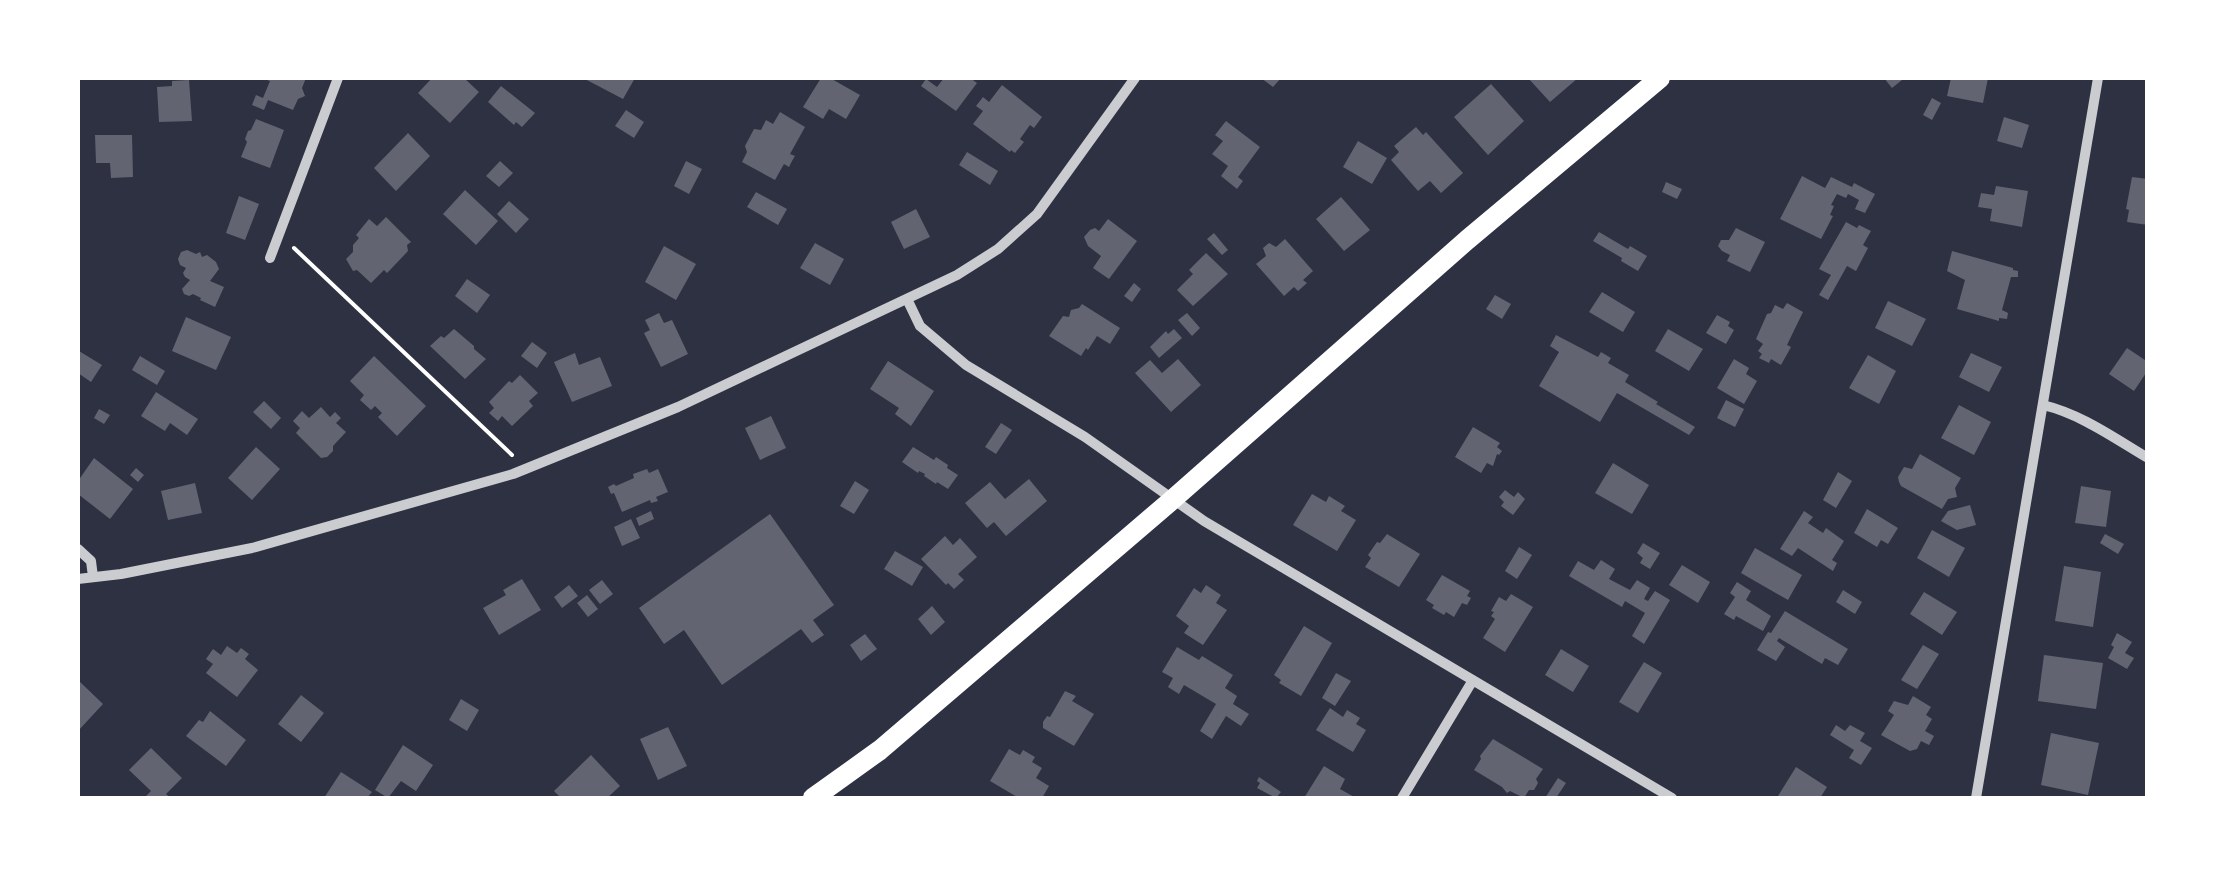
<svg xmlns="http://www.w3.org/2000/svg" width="2225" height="876" viewBox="0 0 2225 876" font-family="'Alegreya Sans',sans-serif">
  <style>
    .building { fill: #626471 }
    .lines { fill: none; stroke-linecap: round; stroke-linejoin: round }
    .path { stroke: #fff; stroke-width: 4 }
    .minor { stroke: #caccd0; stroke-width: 10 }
    .secondary { stroke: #fff; stroke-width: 20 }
  </style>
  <rect width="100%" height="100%" fill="#2d3142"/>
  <path class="building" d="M261 78H306L302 88 305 96 298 99 293 110 268 100 264 110 252 105 256 95 263 98 270 81Z
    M432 78H464L479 92 450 123 418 93Z
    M583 78H635L623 99Z
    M821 78H830L860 95 846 119 829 109 823 119 803 107Z
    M944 78H970L977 83 956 111 921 86 926 79 937 87Z
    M1261 78H1281L1273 87Z
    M1528 78H1578L1550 102Z
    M1884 78H1900L1902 80 1892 88Z
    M1951 78H1988L1983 103 1947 96Z
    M189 80 192 121 159 122 157 87 172 86V81Z
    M1491 84 1524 121 1488 155 1454 117Z
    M1002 85 1042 117 1034 128 1030 125 1020 139 1024 142 1015 153 1011 150 1010 152 973 124 983 111 976 106 983 97 989 102Z
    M501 86 535 113 522 127 516 122 514 125 488 102Z
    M1932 98 1941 103 1932 120 1923 115Z
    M626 110 644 122 634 138 615 126Z
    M780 112 805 127 790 154 795 156 792 161 789 167 784 164 775 180 742 162 747 152 745 146 754 129 761 130 766 120 773 124Z
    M2004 117 2029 125 2022 148 1997 141Z
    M256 119 284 130 270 168 241 157 247 142 245 139 248 131 251 130Z
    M1226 121 1260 147 1238 177 1243 181 1237 189 1221 176 1228 166 1212 154 1223 141 1215 135Z
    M1416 127 1423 135 1426 132 1463 173 1441 193 1430 181 1418 191 1391 160 1399 152 1394 146Z
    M408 133 430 156 396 191 374 168Z
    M95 135H132L133 177 111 178 110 163H96Z
    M1358 141 1387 158 1372 184 1343 167Z
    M967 152 998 171 990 185 959 165Z
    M500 161 513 173 499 187 486 176Z
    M686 161 702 169 689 194 674 186Z
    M1802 176 1825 188 1831 177 1852 187 1854 183 1875 194 1865 213 1855 209 1859 200 1848 194 1846 198 1837 194 1831 205 1834 206 1830 215 1833 216 1821 239 1780 219Z
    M2132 177 2148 179V225L2127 222 2129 210 2126 209Z
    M1666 182 1682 189 1677 199 1662 192Z
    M1996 186 2028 191 2022 227 1990 221 1992 209 1978 207 1981 193 1994 195Z
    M465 190 498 221 476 245 443 214Z
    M756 192 787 209 778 225 747 207Z
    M239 196 259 204 245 240 226 233Z
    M1341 197 1370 230 1344 251 1316 219Z
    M509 201 529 219 516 233 497 214Z
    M916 209 930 237 904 249 891 222Z
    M386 217 411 242 407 245 408 251 391 269 387 273 384 270 371 283 357 270 353 271 346 259 353 252V245L359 238 356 235 369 219 377 226Z
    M1108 219 1137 241 1109 279 1093 268 1101 256 1088 246 1084 237 1090 230 1095 228 1099 231Z
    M1846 222 1857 228 1859 225 1871 231 1863 245 1868 248 1856 271 1847 266 1828 300 1819 295 1831 275 1819 269Z
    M1736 228 1765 242 1750 272 1727 261 1730 255 1722 251 1718 246 1721 240H1729Z
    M1599 232 1628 249 1630 246 1647 256 1638 271 1621 261 1622 258 1593 241Z
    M1214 233 1228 250 1222 255 1207 239Z
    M1285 239 1313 271 1303 280 1307 283 1298 291 1294 287 1284 296 1256 264 1266 256 1263 248 1269 243 1276 247Z
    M815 243 844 259 830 285 800 268Z
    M664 246 696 264 676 300 645 282Z
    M187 250 196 254 200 252 202 257 207 255 216 262 219 269 210 281 224 287 215 307 200 300 201 298 193 294 189 296 184 294 182 289 190 280 185 277 183 273 186 268 180 265 178 259 181 252Z
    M1952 251 2013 268V270L2018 271V277H2011L2002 310 2008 313 2007 319 1999 318V321L1957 309 1965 280 1947 271Z
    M1206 253 1228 274 1193 306 1177 290 1193 274 1189 270Z
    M467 279 490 295 477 313 455 296Z
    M1134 283 1141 289 1132 302 1124 296Z
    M1602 292 1635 312 1623 332 1589 312Z
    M1495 295 1511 304 1502 319 1486 309Z
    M1888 301 1926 319 1912 346 1875 328Z
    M1787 303 1803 312 1787 345 1791 347 1781 365 1771 359 1769 363 1759 358 1762 354 1758 351 1763 344 1756 339 1767 314 1771 313 1775 305 1783 309Z
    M1082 304 1120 328 1110 344 1097 336 1088 350 1086 348 1081 356 1049 336 1063 316 1069 317 1071 310 1079 308Z
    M659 313 664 323 672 320 688 354 661 367 644 333 650 330 645 320Z
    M1187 313 1200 328 1192 336 1178 320Z
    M1717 315 1730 322 1728 326 1734 330 1726 344 1706 333Z
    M186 317 231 337 216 370 172 351Z
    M454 329 474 346V349L486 359 465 379 430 346 441 336 444 338Z
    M1174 329 1182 338 1159 358 1150 347 1166 331 1168 334Z
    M1668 329 1703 349 1689 371 1655 351Z
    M1556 335 1598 357 1601 352 1611 358 1608 363 1629 375 1625 382 1658 402 1656 404 1695 427 1689 435 1617 393 1600 422 1539 386 1559 352 1550 346Z
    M532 342 547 353 537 368 521 356Z
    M2127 348 2148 362V370L2134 391 2109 374Z
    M79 351 102 365 91 382 78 373Z
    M575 353 579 365 600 357 612 386 572 402 554 362Z
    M1971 353 2002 367 1989 392 1959 377Z
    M1868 355 1896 371 1879 404 1849 388Z
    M140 356 165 371 157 385 132 370Z
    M374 356 426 406 397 436 378 417 382 413 375 406 371 410 360 400 364 395 350 381Z
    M1178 359 1201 385 1171 412 1135 373 1150 360 1162 373Z
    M1734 359 1749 368 1746 374 1757 381 1744 404 1717 388Z
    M888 361 934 391 911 426 895 414 899 408 870 389Z
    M520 375 538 393 529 401 533 406 512 426 502 416 498 421 489 413 494 408 489 402 509 381 512 383Z
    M156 392 198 419 187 435 170 423 165 431 141 416Z
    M1726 400 1744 409 1735 427 1717 418Z
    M264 401 281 418 271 429 253 412Z
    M1959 405 1991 422 1974 455 1941 438Z
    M321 407 330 417 335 412 341 418 336 423 346 432 333 446V451L327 457 321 458 296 433 300 428 293 421 302 411 309 418Z
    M99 409 110 415 104 424 94 418Z
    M771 416 786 448 760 460 745 428Z
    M1001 423 1012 430 996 454 985 447Z
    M1473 427 1500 443 1497 447 1502 451 1499 455 1497 454 1493 466 1487 463 1481 473 1455 457Z
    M256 447 280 469 252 500 228 478Z
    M913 447 934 460 936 457 948 465 947 468 958 475 948 489 937 482 936 484 924 476 925 474 919 471 918 473 902 462Z
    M1920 454 1961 478 1955 488 1957 497 1948 499 1942 509 1901 486 1899 482 1898 477 1904 467 1912 469Z
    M94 458 133 489 110 519 78 494V481Z
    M1613 463 1649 485 1632 514 1595 493Z
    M136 468 144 475 138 482 130 475Z
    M647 469 649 473 658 469 668 492 656 497 658 501 651 503 650 500 622 512 614 493 611 494 608 487 614 484 616 486 634 478 633 474Z
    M1838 472 1852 481 1836 508 1823 500Z
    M1029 479 1047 501 1006 536 994 522 987 528 965 503 990 482 1005 499Z
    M855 481 869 490 854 514 840 506Z
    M195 483 202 513 168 520 161 491Z
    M2081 486 2111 491 2106 527 2075 523Z
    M1505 490 1514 497 1518 492 1525 499 1513 515 1501 506 1504 502 1499 497Z
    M1312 494 1326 502 1329 496 1345 506 1341 511 1356 520 1337 551 1293 525Z
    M1970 505 1976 525 1957 530 1941 521 1948 511Z
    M1867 509 1898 528 1888 544 1881 540 1877 547 1854 533Z
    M651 511 654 519 639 526 636 518Z
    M1804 511 1813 517 1808 523 1823 533 1826 528 1844 541 1832 560 1837 563 1833 571 1798 548 1792 556 1780 549Z
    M770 514 834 605 813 620 824 635 812 643 801 629 722 685 684 630 664 644 639 608Z
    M631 519 640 538 622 546 614 527Z
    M1932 530 1965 548 1949 577 1917 558Z
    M1387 534 1420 554 1399 587 1365 567 1371 558 1368 555 1377 542 1380 543Z
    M2105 534 2124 544 2118 554 2100 543Z
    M945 536 953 545 960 538 977 557 958 574 964 580 954 589 948 583 946 585 921 559Z
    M1643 543 1660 553 1650 569 1640 563 1643 558 1637 553Z
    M1519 547 1532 555 1517 579 1505 571Z
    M1755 548 1802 575 1788 600 1741 573Z
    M895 551 923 567 912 586 884 569Z
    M1601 560 1615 569 1609 579 1630 590 1637 580 1650 588 1644 599 1648 601 1655 591 1670 600 1644 644 1632 636 1645 613 1625 601 1622 607 1569 576 1578 561 1594 570Z
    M1682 565 1710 582 1698 603 1669 585Z
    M2064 566 2101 572 2093 627 2055 621Z
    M1442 575 1470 591 1467 596 1471 598 1467 605 1462 603 1454 617 1446 612 1444 615 1432 608 1434 605 1426 600Z
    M522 579 541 610 499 635 483 608 506 595 503 590Z
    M602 580 613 594 600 604 589 590Z
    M1737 582 1751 591 1746 600 1771 616 1763 631 1736 616 1734 620 1724 614 1735 597 1730 593Z
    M569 585 578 596 562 608 554 597Z
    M1206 585 1221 595 1216 603 1227 610 1203 645 1184 633 1189 626 1176 616 1194 588 1201 593Z
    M1843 590 1862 602 1855 614 1836 602Z
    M1924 592 1957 612 1942 635 1910 614Z
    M1511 594 1533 607 1505 652 1483 638 1495 619 1491 616 1494 612 1491 611 1499 597 1506 601Z
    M587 595 598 609 588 617 577 603Z
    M932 606 945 622 931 635 918 619Z
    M1785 611 1848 649 1838 665 1825 658 1822 664 1779 638 1777 641 1785 647 1776 661 1757 650 1768 632 1771 633Z
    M1304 626 1332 643 1301 696 1279 683 1281 680 1274 675Z
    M2117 633 2132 642 2125 653 2134 658 2127 669 2108 658 2114 647 2111 645Z
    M865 634 877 649 861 661 850 645Z
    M1923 645 1939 654 1917 689 1901 680Z
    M227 646 237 653 241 648 249 654 245 659 258 670 237 697 206 673 213 664 206 659 213 649 221 655Z
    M1177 647 1199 660 1202 656 1233 675 1225 688 1237 696 1233 704 1249 714 1241 726 1226 716 1212 739 1200 731 1216 704 1184 685 1179 694 1168 687 1173 678 1162 672Z
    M1561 649 1589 666 1573 692 1545 675Z
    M2044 655 2103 663 2096 709 2038 701Z
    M1644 662 1662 673 1638 713 1619 702Z
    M1336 673 1351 681 1335 706 1322 698Z
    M78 680 103 704 78 731Z
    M1065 691 1076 696 1072 701 1094 714 1074 746 1043 728V722L1047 716 1050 717Z
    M301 695 324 713 301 742 278 724Z
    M1913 696 1931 707 1926 715 1932 719 1925 731 1934 736 1929 745 1921 741 1917 749 1910 751 1881 735 1894 715 1888 711 1894 701 1908 705Z
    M461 699 479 710 467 731 449 720Z
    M1330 708 1343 717 1347 710 1360 718 1356 724 1366 730 1353 752 1316 730Z
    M210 711 246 740 226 766 186 736 199 720 203 722Z
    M1836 725 1845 731 1850 725 1865 733 1860 741 1872 748 1861 765 1849 758 1854 750 1830 735Z
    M668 727 687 766 658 780 640 739Z
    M2051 733 2099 743 2088 795 2041 785Z
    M1493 739 1543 769 1536 779 1538 783 1534 790H1529L1524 798 1510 791 1507 793 1502 787 1474 770 1481 759 1480 756Z
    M403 745 433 765 416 791 401 781 388 798 375 790Z
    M151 748 182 778 166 794 171 798H144L151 791 129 770Z
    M1009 749 1020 755 1023 750 1035 757 1032 762 1042 768 1036 778 1049 786 1042 798H1019L990 781Z
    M591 755 620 786 607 798H561L554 791Z
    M1324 766 1345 779 1340 789 1356 798H1304Z
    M1796 767 1827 787 1820 798H1781L1778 796Z
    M341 772 372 792 367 798H324Z
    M1259 777 1281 792 1276 798 1257 788 1260 783 1257 781Z
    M1558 778 1566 783 1556 798H1545Z"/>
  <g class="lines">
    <path class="path" d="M294 248 512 455"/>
    <path class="minor" d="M270 258 338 78
      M907 299 920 326 966 365 1085 437 1204 521 1672 798
      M2043 405C2081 414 2114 438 2148 458
      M78 549 91 561 93 577
      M78 579 121 574 252 548 513 474 678 407 957 275 998 249 1037 214 1135 78
      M1402 798 1473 680
      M1976 798 2098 78"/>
    <path class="secondary" d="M813 798 880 750 1172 500 1467 240 1660 78"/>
  </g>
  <rect width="2225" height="876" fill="none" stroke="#ffffff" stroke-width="160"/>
</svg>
